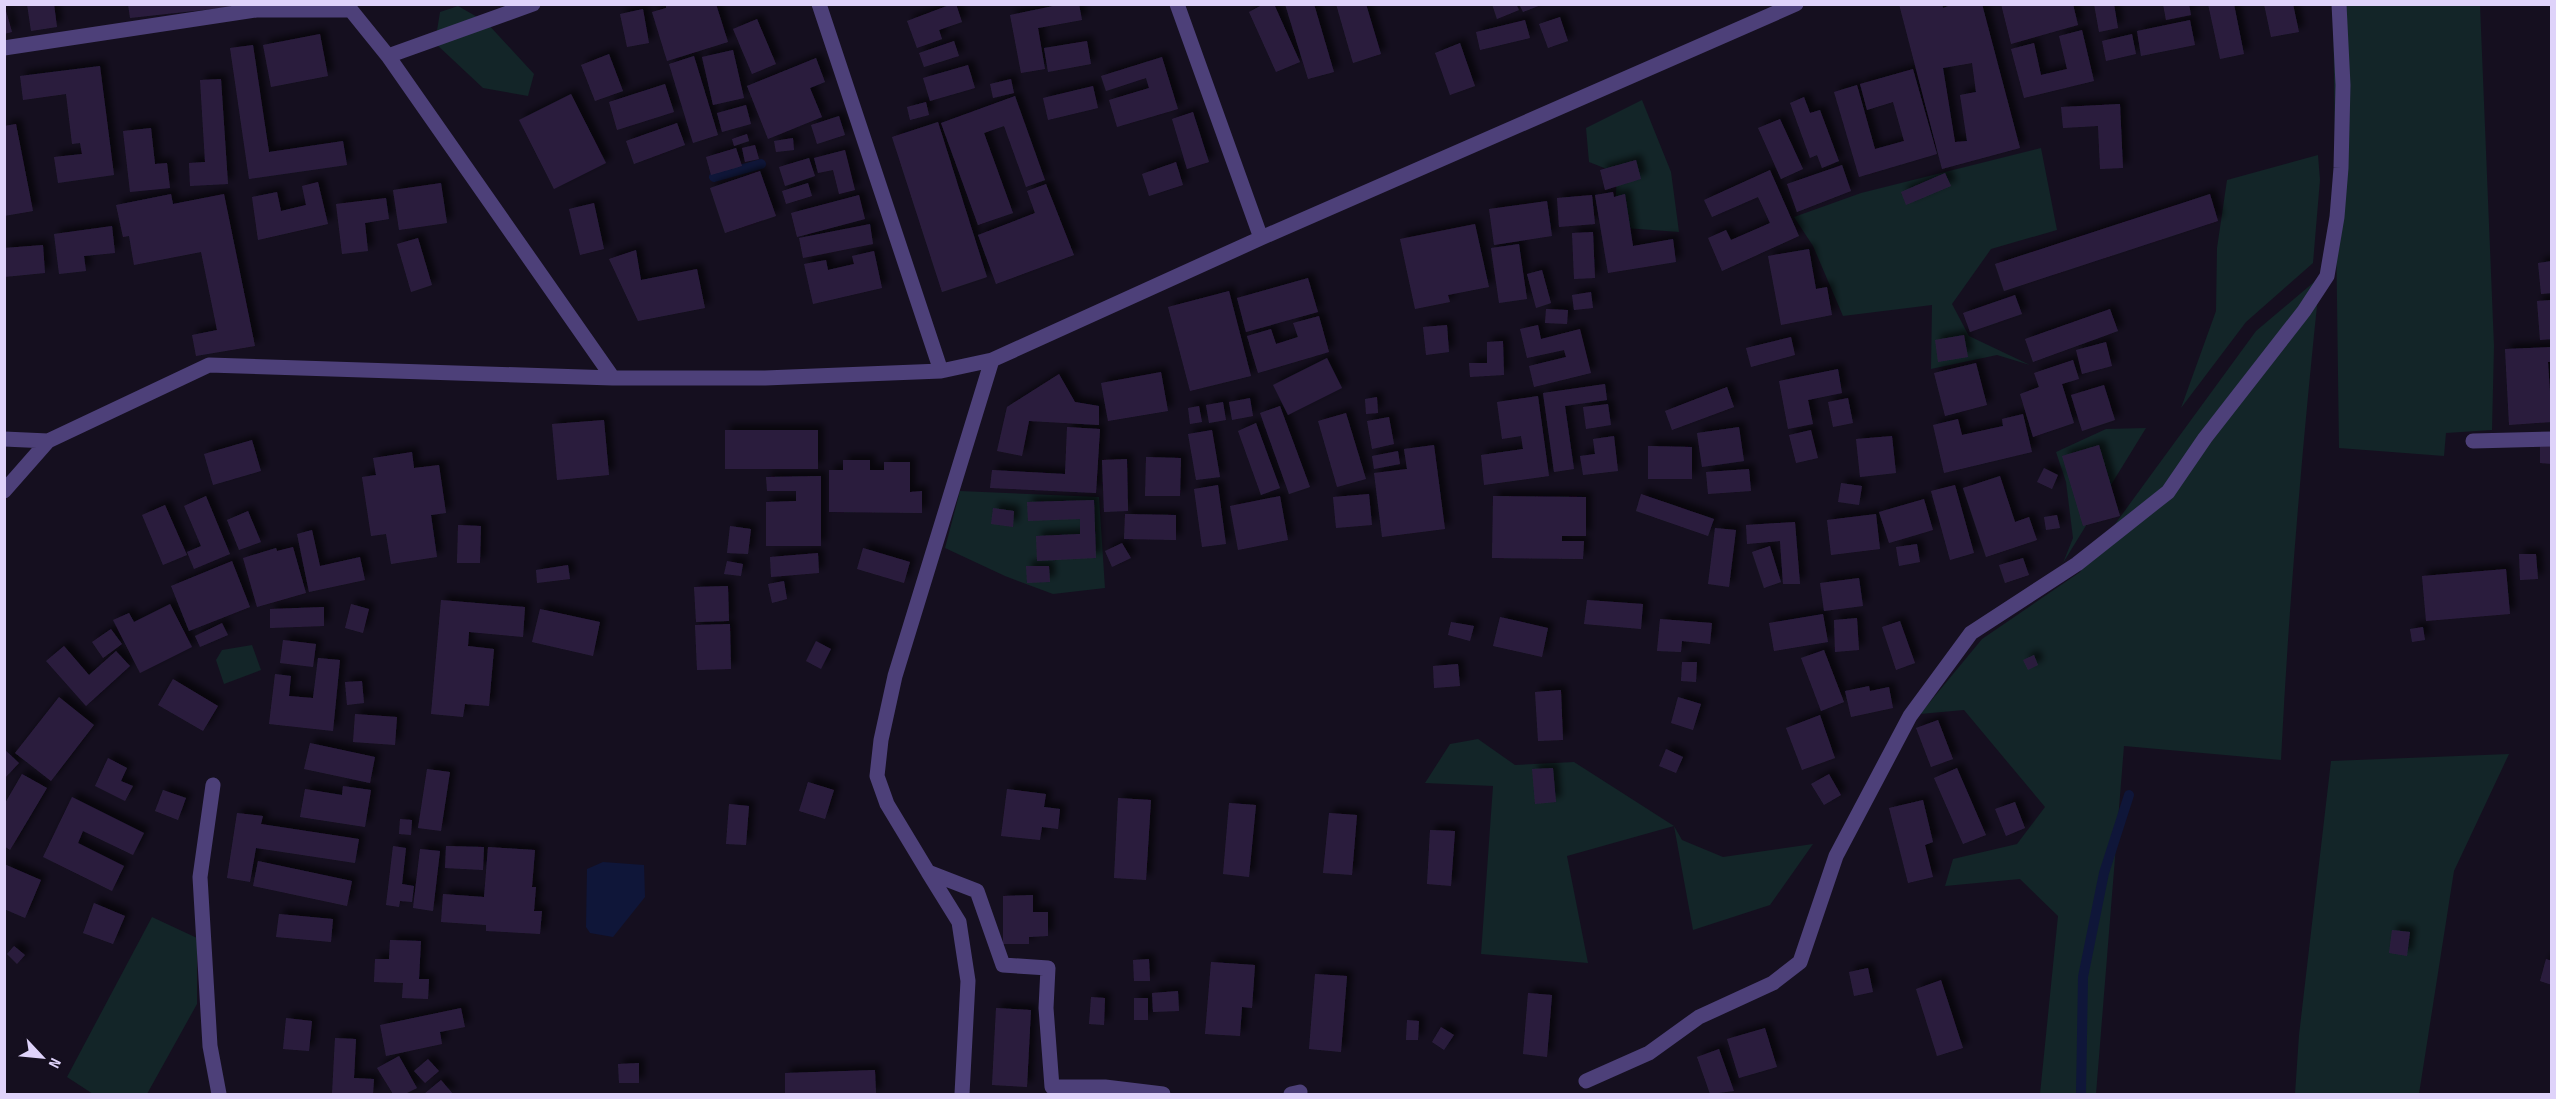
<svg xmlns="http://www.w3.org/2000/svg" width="2556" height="1099" viewBox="0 0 2556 1099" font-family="'Sofia Sans Condensed',sans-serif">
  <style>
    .green { fill: #132528 }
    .water { fill: #0f1639 }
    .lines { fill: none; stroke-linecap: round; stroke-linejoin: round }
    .stream { stroke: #0f1639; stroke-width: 10 }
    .building { fill: #2b1e3e; fill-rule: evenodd; filter: url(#shadow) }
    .minor { stroke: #4d4079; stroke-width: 15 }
  </style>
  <defs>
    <filter id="shadow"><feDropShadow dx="5.5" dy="-5.5" stdDeviation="3" flood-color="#0009"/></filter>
  </defs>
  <rect width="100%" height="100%" fill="#150f1f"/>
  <path class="green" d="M2333 5H2480L2494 346 2492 430 2446 433 2444 456 2339 448Z
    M458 6 486 22 534 74 528 96 483 88 435 43 440 12Z
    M1642 100 1671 172 1679 232 1625 228 1615 213 1617 173 1589 162 1586 128Z
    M2041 148 2057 230 1991 249 1952 304 1969 336 2030 365 1997 355 1931 369 1932 305 1843 316 1813 246 1794 217 1861 193Z
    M2318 155 2320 180 2313 263 2246 322 2181 408 2216 311 2217 248 2227 180Z
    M2320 277C2303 438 2289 599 2281 760L2124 746 2096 1094H2040L2058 916 2020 879 1945 886 1953 859 2017 844 2045 807 1964 710 1920 714 1982 639 2080 572 2256 331Z
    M2146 428 2063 563 2073 538 2066 482 2056 452 2106 429Z
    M960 491 1099 497 1105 588 1053 594 1005 576 945 548Z
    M252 645 261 670 224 684 216 660 222 650Z
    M1478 739 1515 765 1574 762 1674 826 1682 840 1723 857 1813 844 1770 905 1693 930 1674 826 1567 856 1588 963 1481 954 1493 786 1425 783 1450 744Z
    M2509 754 2454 871 2419 1094H2295L2299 1035 2331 761Z
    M152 917 197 938V1004L147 1094H93L67 1077Z"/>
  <path class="water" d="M603 862 644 865 645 897 613 937 590 933 586 927 587 869Z"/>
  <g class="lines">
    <path class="stream" d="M714 177 761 164
      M2081 1094 2083 977 2104 873 2129 795"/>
  </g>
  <path class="building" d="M4 4 12 32 4 34Z
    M27 4H54L57 27 31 31Z
    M128 4H230V7L130 18Z
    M666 4H716L728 42 667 61 652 12 666 8Z
    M952 4H956L962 22 939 30 942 39 917 48 907 21Z
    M1063 4H1079L1082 20 1038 28 1045 69 1021 73 1010 15Z
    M1264 4H1274L1300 62 1276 72 1249 12Z
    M1285 4H1314L1334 72 1308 79Z
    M1336 4H1366L1381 54 1353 63Z
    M1492 4H1516L1519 10 1497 19Z
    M1519 4H1541V5L1523 12Z
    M1899 4H1942L1943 8 1954 4H1982L2020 148 1942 169ZM1972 63 1976 92 1960 95 1967 141 1955 142 1943 68Z
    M2001 4H2073L2078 25 2011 44Z
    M2094 4H2114L2118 28 2099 32Z
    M2163 4H2189L2191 15 2166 20Z
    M2208 4H2234L2244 54 2220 59Z
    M2264 4H2293L2299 32 2271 37Z
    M643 9 649 43 627 47 620 14Z
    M1560 17 1568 41 1548 48 1539 24Z
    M757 19 776 64 752 74 733 29Z
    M1525 20 1530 38 1480 50 1476 32Z
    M2190 20 2195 45 2141 56 2137 31Z
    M2082 30 2094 81 2024 98 2011 49 2034 43 2041 75 2067 69 2059 36Z
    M320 34 328 76 271 87 263 45Z
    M2132 34 2136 54 2106 61 2102 41Z
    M954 41 959 56 924 67 919 53Z
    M1087 41 1091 64 1048 72 1044 48Z
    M1460 43 1475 86 1450 95 1435 53Z
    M253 45 269 152 343 141 347 165 249 179 230 48Z
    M733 50 744 98 713 105 702 57Z
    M609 54 623 91 595 101 581 65Z
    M694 56 718 135 693 143 669 64Z
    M1162 57 1178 109 1117 127 1109 100 1149 88 1146 78 1106 91 1101 76Z
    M816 58 825 82 810 88 822 117 768 139 747 86Z
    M968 65 975 88 930 101 923 78Z
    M100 66 114 175 58 183 54 157 82 154 80 143 72 144 66 94 23 100 20 76Z
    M1913 69 1937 154 1859 177 1834 92 1857 85 1875 149 1904 141 1893 102 1867 110 1860 84Z
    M221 79 228 184 190 186 189 163 205 162 200 80Z
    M1011 79 1014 93 993 98 990 84Z
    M665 84 674 112 617 130 609 102Z
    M1093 86 1098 108 1048 120 1043 98Z
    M571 94 606 163 554 189 519 120Z
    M1015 96 1045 180 1026 187 1004 126 984 133 1013 213 978 225 941 123Z
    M1804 97 1810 113 1820 110 1839 161 1822 168 1817 155 1810 158 1790 103Z
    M926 102 929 115 910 120 907 107Z
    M2120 104 2123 168 2100 169 2098 126 2063 128 2061 107Z
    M746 105 751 124 722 132 717 113Z
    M1193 112 1209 162 1187 169 1172 119Z
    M839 116 845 135 817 144 811 125Z
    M1780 119 1803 169 1781 179 1758 128Z
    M938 122 987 277 942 292 892 137Z
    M677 123 685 145 634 164 626 141Z
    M16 124 33 211 4 216V126Z
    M151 128 155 164 167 163 170 188 130 192 123 131Z
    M747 134 749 141 734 146 732 139Z
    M793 138 794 150 776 152 774 141Z
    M755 145 759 159 745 162 742 148Z
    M736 148 742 166 711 175 706 157Z
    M845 150 855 190 839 194 833 170 818 173 814 158Z
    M809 158 815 176 785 186 779 167Z
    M1636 160 1641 179 1605 190 1600 170Z
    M1176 162 1183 185 1149 196 1142 174Z
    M1842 165 1851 191 1797 212 1787 184Z
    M1770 170 1799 236 1722 271 1708 238 1726 230 1731 240 1770 223 1758 197 1712 217 1704 200Z
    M760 171 776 216 725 233 710 188Z
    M1945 173 1951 186 1906 205 1901 192Z
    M318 182 328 224 258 240 252 197 277 192 281 211 306 205 302 186Z
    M441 183 447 223 399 230 393 190Z
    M808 183 812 196 786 204 782 191Z
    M1046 184 1074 255 996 284 978 235 1035 213 1027 191Z
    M1613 192 1614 197 1625 194 1633 246 1673 239 1676 262 1608 273 1595 195Z
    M171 194 173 204 224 194 255 346 196 356 192 335 217 330 201 252 134 265 129 236 123 237 116 205Z
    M2210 194 2218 221 2004 291 1995 264Z
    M859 195 865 219 797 237 791 213Z
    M1592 195 1595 224 1559 227 1557 198Z
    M386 198 389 219 365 223 368 251 342 254 336 204Z
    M1547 201 1552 236 1494 245 1489 209Z
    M594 203 604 249 580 255 569 209Z
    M870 224 873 244 803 258 799 238Z
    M1475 224 1489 287 1448 295 1450 302 1415 309 1400 239Z
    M112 226 115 253 84 256 86 271 59 274 54 234Z
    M1593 232 1595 278 1574 279 1572 233Z
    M418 238 432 285 411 292 397 244Z
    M1519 244 1527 299 1499 303 1491 248Z
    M43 245 45 273 4 277V248Z
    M1809 249 1816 289 1827 287 1832 315 1781 325 1768 256Z
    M636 250 641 280 697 269 705 308 638 321 609 259Z
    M874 251 882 288 813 304 804 264 826 260 828 270 854 264 852 256Z
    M2552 261V293L2541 294 2538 263Z
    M1542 270 1551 303 1536 308 1527 274Z
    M1308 278 1318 312 1246 332 1237 298Z
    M1229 291 1251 376 1190 391 1168 307Z
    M1591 292 1593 308 1574 310 1572 295Z
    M2015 295 2022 314 1970 332 1963 313Z
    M2552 300V339L2540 340 2537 301Z
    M1546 309 1568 310 1567 324 1545 323Z
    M2110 309 2118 331 2033 362 2025 339Z
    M1319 316 1329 352 1258 373 1247 336 1271 329 1276 344 1298 337 1293 323Z
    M1447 325 1449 352 1426 355 1423 327Z
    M1538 325 1541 339 1580 329 1591 373 1534 387 1529 366 1566 357 1564 350 1527 358 1520 329Z
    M1964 335 1968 357 1938 362 1935 340Z
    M1791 337 1795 355 1751 367 1746 348Z
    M1503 341 1504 375 1470 377 1469 363H1487V342Z
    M2106 342 2112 366 2082 374 2076 350Z
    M2552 347V362H2548L2552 422 2509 425 2505 349Z
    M1327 358 1342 388 1288 415 1273 385Z
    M2073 360 2079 379 2062 384 2074 423 2033 437 2020 394 2039 387 2034 373Z
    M1976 363 1987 405 1945 416 1934 373Z
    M1838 369 1842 393 1808 400 1813 424 1788 429 1779 381Z
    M1161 372 1168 411 1108 421 1101 383Z
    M1059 374 1075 402 1099 406V425L1029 421 1022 456 997 451 1007 407Z
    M1605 384 1607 400 1565 406 1574 469 1554 472 1543 393Z
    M2104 385 2115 420 2082 431 2071 395Z
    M1727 387 1734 407 1672 430 1665 411Z
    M1538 396 1549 476 1484 485 1481 455 1523 449 1521 436 1502 439 1497 402Z
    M1377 397 1378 413 1366 414 1365 399Z
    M1250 398 1253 416 1232 420 1229 402Z
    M1848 398 1853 423 1833 427 1828 402Z
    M1223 402 1226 420 1209 423 1206 405Z
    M1608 404 1611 425 1586 429 1583 407Z
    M1199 406 1202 422 1190 424 1188 408Z
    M1280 406 1310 487 1289 494 1260 413Z
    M1346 413 1366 479 1337 487 1318 421Z
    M2023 414 2032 452 1944 473 1933 425 1958 419 1962 435 2003 426 2002 419Z
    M1389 417 1394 444 1372 449 1367 421Z
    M604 420 609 475 557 480 552 424Z
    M1256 423 1280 488 1261 495 1238 431Z
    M1067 427 1100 429 1096 493 990 488 992 470 1065 474Z
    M1739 427 1744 461 1702 467 1697 433Z
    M725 430H818V469H725Z
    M1212 430 1220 477 1196 480 1188 434Z
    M1811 430 1818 458 1796 463 1789 435Z
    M1614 436 1618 471 1583 475 1580 456 1595 454 1593 439Z
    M1892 436 1896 473 1860 477 1856 439Z
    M252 440 261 471 213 485 204 454Z
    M1434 445 1445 529 1382 537 1374 473 1407 469 1404 449Z
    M2099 445 2120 516 2083 526 2062 456Z
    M2540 445H2552V464L2540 463Z
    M1648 446 1692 447V479H1648Z
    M1398 451 1400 464 1374 469 1372 456Z
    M412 452 414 468 439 465 446 513 431 515 437 557 391 564 386 534 371 536 362 477 376 475 373 458Z
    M1146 457 1181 458 1180 496H1145Z
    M1127 459 1128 511 1104 512 1102 460Z
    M843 460H870V470H884V462H910V492L922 491V513L829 512V470H843Z
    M2044 468 2058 475 2052 489 2037 482Z
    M1749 469 1751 491 1708 494 1706 472Z
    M821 476V546H766V502L796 501V491H767L766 477Z
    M2000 476 2015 522 2029 517 2037 540 1986 557 1963 488Z
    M1841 483 1862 486 1859 505 1838 502Z
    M1218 485 1226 544 1202 547 1194 489Z
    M1955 485 1974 553 1950 560 1931 491Z
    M1369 494 1372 525 1336 528 1333 497Z
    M1641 494 1714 519 1708 536 1636 511Z
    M206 496 230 554 194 569 187 552 201 546 184 506Z
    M1280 496 1288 540 1238 550 1230 506Z
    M1493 496 1586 497V536H1562V541H1584L1583 559 1492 558Z
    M1924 499 1933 530 1889 543 1879 512Z
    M1094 500 1096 558 1037 561 1036 536 1080 534V519L1028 521 1027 502Z
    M165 505 187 555 163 565 142 515Z
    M993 508 1014 511 1013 527 991 524Z
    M248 511 261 542 239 550 227 520Z
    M1125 514 1176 515V540L1124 539Z
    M1876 514 1880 549 1831 555 1827 520Z
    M2057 515 2060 528 2046 530 2044 517Z
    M1795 522 1800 584H1783L1780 541 1747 544 1746 525Z
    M458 525 481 526 480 563H457Z
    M730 526 751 529 748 554 727 553Z
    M1715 528 1736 530 1729 587 1708 584Z
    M312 530 320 566 360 557 365 580 309 592 297 534Z
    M1122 543 1131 558 1112 567 1105 551Z
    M1917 544 1920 562 1899 566 1896 547Z
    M1770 546 1781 582 1764 588 1752 552Z
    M293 547 306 593 257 607 243 558 276 548 277 551Z
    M863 548 910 562 904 583 857 569Z
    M818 553 819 573 771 577 770 557Z
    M2519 554H2536L2538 579 2520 580Z
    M2023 558 2029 575 2005 583 1999 565Z
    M232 561 250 607 189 631 171 586Z
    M727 561 743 564 741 576 724 574Z
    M568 565 570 579 537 583 536 570Z
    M1026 566H1049L1050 582 1027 583Z
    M2506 569 2510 614 2426 621 2422 576Z
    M1859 578 1863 606 1824 611 1820 583Z
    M784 581 787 599 772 603 768 584Z
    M728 586 729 621 696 622 694 587Z
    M441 600 525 607 523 637 469 632 468 646 494 649 489 706 465 704 463 717 431 714Z
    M1587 600 1643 604 1641 629 1584 624Z
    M170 604 192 647 140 673 113 620 129 613 134 622Z
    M351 604 369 609 363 633 345 628Z
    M324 607V626L270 628V609Z
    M540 609 600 622 593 656 532 642Z
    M1823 614 1828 642 1774 651 1769 623Z
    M1500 617 1548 628 1542 657 1493 646Z
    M1857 618 1859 650 1835 652 1834 620Z
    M1660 619 1712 623 1710 644 1682 641 1681 652 1657 651Z
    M1900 621 1915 663 1896 670 1882 627Z
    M1451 622 1474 626 1470 641 1448 635Z
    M222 623 228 635 200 647 195 636Z
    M730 624 731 669 697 670 695 625Z
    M2423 627 2425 640 2412 642 2410 629Z
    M111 629 122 644 103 658 92 642Z
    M283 640 316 644 313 667 280 663Z
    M816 641 831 649 821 669 806 661Z
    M64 646 89 675 116 651 130 666 86 706 46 661Z
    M1824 650 1844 702 1821 711 1801 658Z
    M2034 655 2038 665 2028 670 2023 660Z
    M318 658 340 660 333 731 269 724 275 674 291 676 289 696 313 698Z
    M1682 662H1697L1696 682 1681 681Z
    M1458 664 1460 686 1434 688 1433 666Z
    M173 679 218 706 203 731 158 705Z
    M362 681 364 703 347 705 345 682Z
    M1869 686 1870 691 1889 687 1893 708 1851 717 1845 691Z
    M1561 690 1563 740 1538 741 1535 692Z
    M59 697 94 725 51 781 15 753Z
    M1678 697 1701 704 1693 730 1671 723Z
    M355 714 397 717 395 745 353 742Z
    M1820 715 1835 758 1802 770 1786 728Z
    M1938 720 1953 759 1931 767 1916 728Z
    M310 743 375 757 370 783 304 769Z
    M4 749 19 763 4 779Z
    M1666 749 1683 757 1676 773 1659 766Z
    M108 758 127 768 121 781 133 786 125 801 95 786Z
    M1553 768 1556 802 1535 804 1532 769Z
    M1957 768 1986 835 1963 844 1934 778Z
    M427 769 450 772 441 831 418 828Z
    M22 774 47 788 10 850 4 846V805Z
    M1829 774 1841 795 1824 805 1811 784Z
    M808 782 834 790 825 819 799 811Z
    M343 786 371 790 365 827 300 817 305 789 342 795Z
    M1007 789 1046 794 1044 807 1060 809 1058 829 1042 827 1040 840 1001 836Z
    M163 790 186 798 178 820 155 811Z
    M72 797 144 833 133 855 83 831 78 843 124 866 112 891 43 857Z
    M1118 798 1151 800 1146 880 1114 878Z
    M1923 800 1933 842 1925 845 1933 877 1908 883 1889 808Z
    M2015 802 2025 828 2006 836 1995 809Z
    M1229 803 1256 805 1249 877 1223 874Z
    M729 804 749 806 746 845 726 844Z
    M237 813 263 816 261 824 359 839 355 863 256 848 250 882 227 878Z
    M1329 813 1357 815 1352 875 1323 873Z
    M400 819 412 820 411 835 399 834Z
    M1430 830 1455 831 1451 886 1427 884Z
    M393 846 406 848 402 884 414 886 412 902 400 901 399 907 386 905Z
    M446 846 484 847 483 870 445 868Z
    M488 847 535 850 532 887H536L534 911H542L540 934 486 931V925L441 922 443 894 484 897Z
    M420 849 440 851 433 911 413 908Z
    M258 861 352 881 347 906 253 886Z
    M4 864 41 880 25 918 4 909Z
    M1033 895V912H1048V936L1029 937V944H1003V896Z
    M94 903 125 916 113 944 83 933Z
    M279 914 333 919 331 942 276 937Z
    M2392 930 2410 932 2407 956 2389 953Z
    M390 940 421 941 419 979H429L428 999 402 998 403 983 374 982 375 959H389Z
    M14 946 25 955 17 964 7 954Z
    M1149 959 1150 981H1134L1133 960Z
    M2546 959 2552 961V985L2540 981Z
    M1211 962 1255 965 1252 1008 1242 1007 1240 1036 1205 1034Z
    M1868 968 1873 992 1854 996 1849 972Z
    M1315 974 1347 976 1341 1052 1309 1049Z
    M1941 980 1963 1048 1937 1056 1916 989Z
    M1178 991 1179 1011 1153 1012 1152 993Z
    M1528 993 1552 995 1547 1057 1523 1054Z
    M1091 997 1105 998 1104 1025 1089 1024Z
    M1134 998H1148V1020H1134Z
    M461 1008 465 1027 440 1032 442 1044 386 1056 380 1025Z
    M996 1008 1031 1010 1027 1087 992 1085Z
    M286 1018 312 1021 309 1051 283 1049Z
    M1407 1020 1419 1021 1418 1040H1406Z
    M1441 1027 1454 1035 1444 1050 1432 1042Z
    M1765 1028 1777 1067 1739 1078 1727 1039Z
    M335 1038 356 1039 354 1078 374 1079 373 1094H332Z
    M1719 1049 1734 1091 1710 1094 1697 1057Z
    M399 1056 417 1088 405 1094H393L377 1068Z
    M428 1059 439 1071 425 1083 414 1071Z
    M639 1063V1083H619L618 1064Z
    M875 1070 876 1094H785V1073Z
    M441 1080 453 1094H424Z"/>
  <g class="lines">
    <path class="minor" d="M346 4 388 56 613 378
      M819 4 941 371
      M1177 4 1261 238
      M4 48 256 10H350
      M388 56 533 4
      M992 360 895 676 881 740 877 776 887 804 928 872 977 891 1003 965 1048 968 1046 1008 1052 1087H1105L1163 1094
      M4 439 48 441
      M2473 441 2552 439
      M4 491 48 441 209 365 613 378H765L941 371 992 360 1261 238 1796 4
      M213 785 200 877 210 1046 219 1094
      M928 872 959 922 968 981 962 1094
      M1586 1081 1649 1053 1699 1017 1773 983 1800 962 1836 856 1910 716 1971 633 2077 564 2168 492 2205 438 2304 311 2327 276 2337 217 2341 168 2343 85 2339 4
      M1291 1094 1300 1092"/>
  </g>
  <rect width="2556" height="1099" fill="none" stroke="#dfd3fa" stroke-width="12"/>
  <g transform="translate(42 1057) rotate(116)" stroke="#150f1f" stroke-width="4.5" paint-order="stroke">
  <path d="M0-4.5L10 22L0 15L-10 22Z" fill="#dfd3fa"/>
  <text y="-9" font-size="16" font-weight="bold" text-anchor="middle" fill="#dfd3fa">N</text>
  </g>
</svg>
